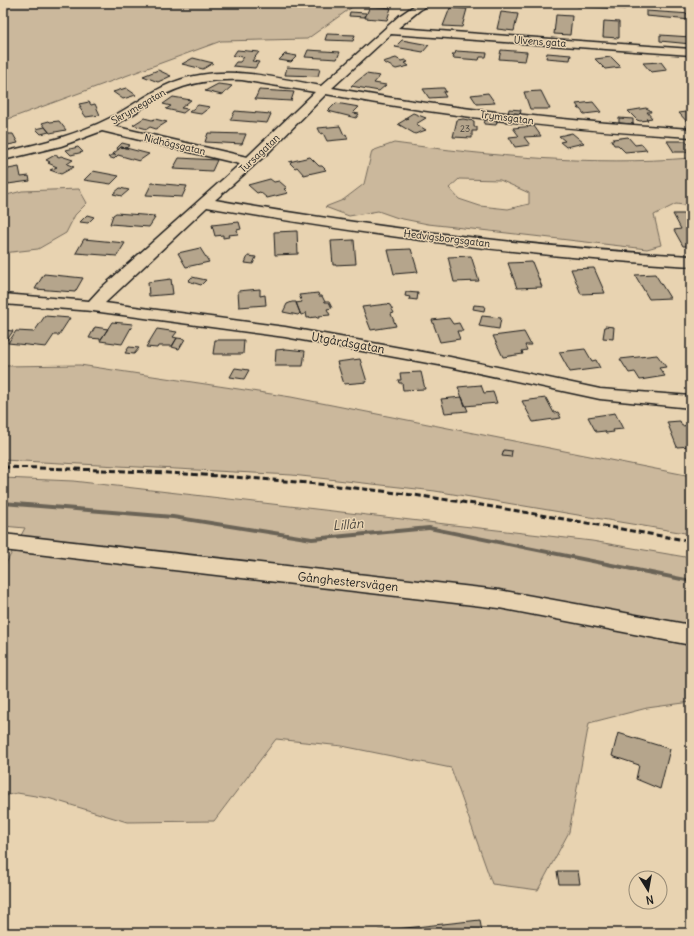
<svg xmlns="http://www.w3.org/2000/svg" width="694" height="936" viewBox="0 0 694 936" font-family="Delius,sans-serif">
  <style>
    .green { fill: #cbb89c; stroke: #746a5c; fill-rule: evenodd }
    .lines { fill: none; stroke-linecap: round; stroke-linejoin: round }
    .stream { fill: #6b6356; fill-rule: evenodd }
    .building { fill: #b5a58c; stroke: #1c1c1c }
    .minor-casing { stroke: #1c1c1c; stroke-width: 3 }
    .tertiary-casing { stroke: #1c1c1c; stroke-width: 3 }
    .minor { fill: #e8d3b1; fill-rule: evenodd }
    .tertiary { fill: #e8d3b1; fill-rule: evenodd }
    .rail { stroke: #1c1c1c; stroke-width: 3; stroke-dasharray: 6 3; stroke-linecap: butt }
    .labels { text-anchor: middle; stroke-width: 3; stroke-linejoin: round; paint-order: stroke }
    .far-number-label { font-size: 9px; fill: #423e38 }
    .far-street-label { font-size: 10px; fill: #1c1c1c; stroke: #e8d3b1 }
    .street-label { font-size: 12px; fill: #1c1c1c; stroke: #e8d3b1 }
    .water-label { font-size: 13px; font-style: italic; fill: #4a453e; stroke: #e8d3b1 }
  </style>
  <rect width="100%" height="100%" fill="#e8d3b1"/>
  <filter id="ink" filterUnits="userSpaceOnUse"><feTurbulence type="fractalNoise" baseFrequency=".025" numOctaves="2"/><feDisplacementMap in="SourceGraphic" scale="8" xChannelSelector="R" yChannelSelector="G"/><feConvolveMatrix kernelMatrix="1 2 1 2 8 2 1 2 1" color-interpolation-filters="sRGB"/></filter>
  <g filter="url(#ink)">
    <path class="green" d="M3 3H358L307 39 221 41 3 121Z
      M394 143C492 156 591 166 691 158V206L676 204 654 215 661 245 647 249 428 224 398 218 378 211 349 216 325 207 343 200 364 184 372 151ZM459 179 500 180 529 193V204L508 209 480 206 459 199 449 188Z
      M79 189 87 203 75 215 66 233 38 249 3 253V196L22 191Z
      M80 365 291 397 691 476V534L435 491 292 475 3 460V366Z
      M3 478 73 481 592 541 691 558V702L647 708 589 723 569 832 538 890 492 884 451 768 342 746 276 739 214 821 127 822 48 798 17 793 3 796V569L25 528 3 526Z"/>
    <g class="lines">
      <path class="stream" d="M3 501 173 515 312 537 429 526 691 579V583L429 530 312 541 173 519 3 505Z"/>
    </g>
    <path class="building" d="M577 3H625V9L577 6Z
      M370 6 391 8 387 20 365 18Z
      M450 8 467 9 462 27 443 26Z
      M646 11 691 14V20L646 16Z
      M350 12 366 13 365 17 349 16Z
      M501 12 518 14 514 31 497 29Z
      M556 15 572 16 570 35 554 34Z
      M604 21 619 22V38L603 37Z
      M327 34 355 35 353 41 325 40Z
      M660 35 691 37V44L660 41Z
      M402 40 429 45 423 52 395 47Z
      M237 50 259 52 252 61 259 62 255 68 233 66 236 62H240L244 57 233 56Z
      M308 50 340 52 337 59 305 57Z
      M501 50 527 52 525 61 499 59Z
      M456 51 487 53 486 57H480L479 60 453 58 454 56 452 54H455Z
      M547 53 571 55 570 60 546 58Z
      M285 54 297 56 291 62 279 60Z
      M611 57 621 67 605 69 595 59Z
      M193 58 213 63 203 69 182 64Z
      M396 58 401 61 405 60 408 62 405 63 409 66 396 69 383 62Z
      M661 62 667 70 651 72 643 63Z
      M287 67 320 69 318 76 285 75Z
      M158 70 171 76 158 82 143 76Z
      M366 74 380 76 374 83 386 85 379 91 351 86Z
      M218 84 227 85 232 86 222 95 205 91Z
      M126 88 136 95 123 99 113 92Z
      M440 88H444L446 92H443L446 97 429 98 423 89Z
      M259 90 294 92 291 101 255 99Z
      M541 91 550 109H530L524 92Z
      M488 93 495 103 477 104 471 95Z
      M173 97 191 100 181 108 188 109 183 113 166 109 171 106 163 104Z
      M89 102 91 105 95 104 100 115 86 117 79 107H81L79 104Z
      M593 102 601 112 584 114 580 109H578L577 108H579L576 104Z
      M336 103 359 107 353 113 359 114 356 118 328 111Z
      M198 105 210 107 201 114 189 112Z
      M646 108 650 110 651 112H647L652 118 646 119 648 120 640 121 637 120 628 111Z
      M509 109 521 110 520 115 508 114Z
      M235 111 271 114 267 123 230 120Z
      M691 111V124H689L679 113Z
      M413 113 426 118 416 124 426 130 415 134 398 124 408 118H405Z
      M486 117 498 119 496 125 484 124Z
      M144 118 152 120 155 119 167 122 156 129 150 127 147 129 133 125Z
      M619 118 633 119V124L619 123Z
      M463 119 474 121V127H477V131H472V138L453 137 457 120Z
      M49 121 50 122 59 121 66 130 50 133 42 123Z
      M340 126 344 135 346 134 348 139 327 141 323 133 321 134 318 128Z
      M534 126 541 136 524 137 530 145 515 147 509 137 519 136 513 128Z
      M45 127 49 132 41 134 36 129Z
      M208 133 246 134 242 144 205 142Z
      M572 133 584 143 566 147 560 142 565 141 559 136Z
      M3 134H13L18 143 3 146Z
      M628 137 635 145 642 144 647 150 625 152 618 145H614L611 140H614L613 139Z
      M667 141H686L691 148V152H674Z
      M122 143 130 145 126 148 121 147 118 150 117 148Z
      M78 147 83 152 71 155 66 150Z
      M121 147 126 148 149 154 139 161 118 155 114 159 108 157 112 155H116L113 154Z
      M55 155 59 157 61 156 73 160 67 164 74 167 61 174 50 170 57 167 48 163 50 162 46 160Z
      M310 157 319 166H322L326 170 304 175 297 167 295 168 289 162Z
      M179 158 217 160 212 171 173 169Z
      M19 167 21 177 29 176 30 181 8 184 7 180H3V170Z
      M93 171 119 176 111 184 84 180Z
      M270 179 274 182 279 181 287 188 284 189 288 193 267 198 260 192 257 193 248 185Z
      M152 183 187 186 182 197 146 195Z
      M120 188 129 190 122 196 113 194Z
      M116 213 155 216 153 218H155L149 227 110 224 113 215Z
      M673 214H691V246H683L674 230 681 229Z
      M87 215 94 217 88 223 80 222Z
      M239 222 241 229 237 230 238 234 228 235 229 237 223 238V235L215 236 212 225Z
      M297 231 298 254 275 255 274 232Z
      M84 239 125 243 117 256 76 253Z
      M354 240 356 264 333 265 331 241Z
      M200 248 209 262 186 267 178 253Z
      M411 249 418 272 394 274 388 250Z
      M248 256 256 257 253 264 245 263Z
      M471 256 479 281 454 282 448 257Z
      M532 262 542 287 517 288 508 263Z
      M594 268 605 293 581 294 571 269Z
      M44 274 83 278 75 292 35 289Z
      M655 274 670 298 649 299 635 275Z
      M192 277 206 280 201 285 188 281Z
      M171 279 173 294 149 296 148 282Z
      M260 289V296L265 295 266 305 239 307 238 291Z
      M406 292 418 293 417 300 409 299 410 297 405 296Z
      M318 293 319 296H322L325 302H329L332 308 327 309 330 315 319 316V318H317L316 317 307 318 306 312 305 314 301 315 296 303 302 302 299 295Z
      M292 302H296L300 313 298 315 283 312 287 304Z
      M387 304 390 305 394 313 391 314 396 326 371 330 362 307Z
      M474 305 485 306 484 311 473 309Z
      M45 316 70 318 59 335H54L46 347 8 343 16 331 34 332Z
      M482 316 501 318 499 329 479 326Z
      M449 318 453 324 459 323 463 331H457L460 339 440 342 432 320Z
      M112 322 133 324 122 344 100 341Z
      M605 326 614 327 613 339 603 338Z
      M95 327 108 329 101 339 89 338Z
      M157 329 177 332 173 337 177 338 172 346H158L157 348 146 347Z
      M3 330 13 331 5 343H3Z
      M524 332 531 345H525L527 350 522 351 523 354 503 357 493 336Z
      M177 338 185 339 179 349 172 347Z
      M215 340H244L243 354H213Z
      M129 347 139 348 134 354 125 353Z
      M286 349 305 351 303 366H275L276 350Z
      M585 349 592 361 596 360 600 368 570 372 559 352Z
      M657 355 666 367 659 368 665 376 640 380 635 372 629 373 620 359Z
      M360 359 367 382 344 384 337 362Z
      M235 368 249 370 244 379 230 377Z
      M421 372 425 389 403 390 402 383H399L398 380H401L400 373Z
      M481 385 484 393 493 392 497 403 465 406 458 387Z
      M462 397 468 411 445 413 441 399Z
      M546 398 554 413 558 412 561 418 533 422 522 401Z
      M615 413 623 429 613 430 614 432 606 433 605 431 596 432 588 417Z
      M680 421 682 426 689 425 687 421H691V446L677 447 667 422Z
      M504 450 512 451 511 457 502 456Z
      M618 733 670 749 660 789 636 779 639 765 612 756Z
      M557 871H578L580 884H559Z
      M480 920 482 933H378V931Z"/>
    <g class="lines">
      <defs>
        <path id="minor" d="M418 3H432L420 10 398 28 691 49V55L391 34 332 88C451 109 571 122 691 129V137C569 130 447 117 326 94L268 153 215 200C372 227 532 248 691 256V266C529 257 367 235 207 207L105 303 285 327 450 357 600 389 691 396V408L600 399 450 367 285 337 93 311 3 304V294L89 301 100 289 240 164 102 131 61 146 3 160V152C39 144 77 135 110 118 142 101 162 81 200 75 241 68 281 79 321 86L399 16ZM242 80 315 92 247 157 113 126C128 119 141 108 155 100 183 83 210 79 242 80Z"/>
        <path id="tertiary" d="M3 534 499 590 691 625V645L499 608 3 550Z"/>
      </defs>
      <use href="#minor" class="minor-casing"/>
      <use href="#tertiary" class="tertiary-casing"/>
      <use href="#minor" class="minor"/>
      <use href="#tertiary" class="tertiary"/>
      <path class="rail" d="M3 467C124 470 244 475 364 489 474 501 582 523 691 541"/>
    </g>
  </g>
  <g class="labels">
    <g class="far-number-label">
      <text x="465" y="132">23</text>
    </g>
    <g class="far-street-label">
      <text transform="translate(540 41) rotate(4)" y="4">Ulvens gata</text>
      <text transform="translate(138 106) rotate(-30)" y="4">Skrymegatan</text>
      <text transform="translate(507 117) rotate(7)" y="4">Trymsgatan</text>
      <text transform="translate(175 144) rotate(13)" y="4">Nidhögsgatan</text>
      <text transform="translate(259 153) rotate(-43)" y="4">Tursagatan</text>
      <text transform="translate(447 238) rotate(7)" y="4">Hedvigsborgsgatan</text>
    </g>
    <g class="street-label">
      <text transform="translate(348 343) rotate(10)" y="4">Utgårdsgatan</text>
      <text transform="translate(348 582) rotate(6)" y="4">Gånghestersvägen</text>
    </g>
    <g class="water-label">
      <text transform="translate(348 524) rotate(-5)" y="5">Lillån</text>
    </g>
  </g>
  <rect width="694" height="936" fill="none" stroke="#e8d3b1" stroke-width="16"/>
  <rect x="8" y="8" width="678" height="920" fill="none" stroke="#1c1c1c" stroke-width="1.5" filter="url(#ink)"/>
  <g transform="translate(648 890) rotate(169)"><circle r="19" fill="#e8d3b1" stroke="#968a75"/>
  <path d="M0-3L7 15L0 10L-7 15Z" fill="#1c1c1c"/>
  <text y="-6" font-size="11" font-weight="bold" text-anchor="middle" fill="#1c1c1c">N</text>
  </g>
</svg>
